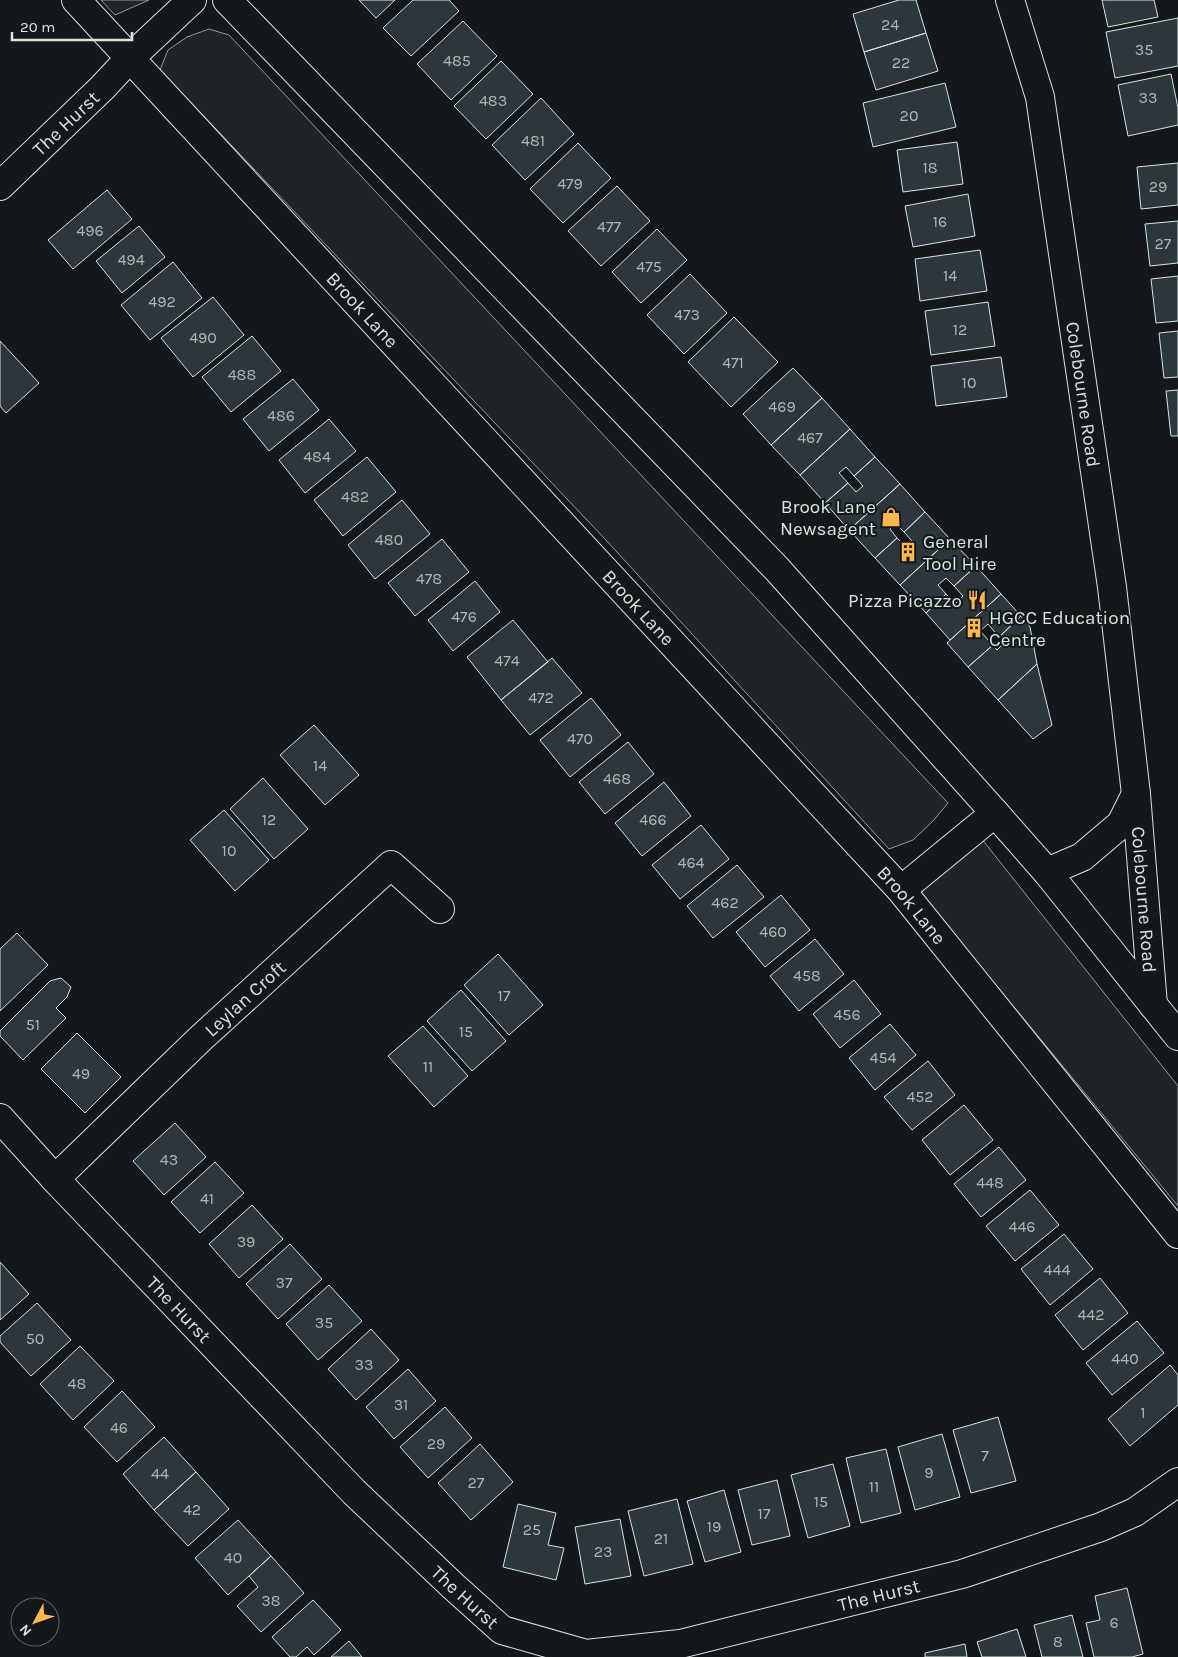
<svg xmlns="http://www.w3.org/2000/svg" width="1178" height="1657" viewBox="0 0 1178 1657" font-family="Karla,sans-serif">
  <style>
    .green { fill: #202428; stroke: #939e99 }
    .building { fill: #2c363c; stroke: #d8e6dc }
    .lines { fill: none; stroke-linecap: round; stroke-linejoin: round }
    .minor-casing { stroke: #d8e6dc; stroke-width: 30 }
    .major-casing { stroke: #d8e6dc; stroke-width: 30 }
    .minor { stroke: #14181c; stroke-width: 28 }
    .major { stroke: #14181c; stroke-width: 28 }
    .labels { text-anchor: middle; stroke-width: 4; stroke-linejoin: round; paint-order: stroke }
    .number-label { font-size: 16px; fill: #adbab4 }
    .street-label { font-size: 19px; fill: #d8e6dc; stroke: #14181c }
    .poi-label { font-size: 19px; fill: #d8e6dc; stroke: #14181c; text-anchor: end }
  </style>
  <rect width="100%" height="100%" fill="#14181c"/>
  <path class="green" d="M101 0H149L115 15Z
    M209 29 229 35 948 803 933 821 913 840 889 849 605 539 160 70 168 50 187 37Z
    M981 838 1178 1086V1206L921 894 925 885Z"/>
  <path class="building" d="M359 0H395L376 18Z
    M413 0H449L459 11 411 56 383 28Z
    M899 0H916L926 33 864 52 853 14Z
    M1102 0H1154L1158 17 1108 27Z
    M1178 18V66L1115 78 1106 32Z
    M463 21 497 56 451 100 417 64Z
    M926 33 938 71 876 90 864 52Z
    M501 61 533 94 486 139 454 106Z
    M1171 74 1178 108V125L1128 136 1118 85Z
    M945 83 956 127 873 147 863 103Z
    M541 98 574 134 525 180 492 145Z
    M957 142 963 184 903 192 897 150Z
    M578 143 611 178 563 223 530 189Z
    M1178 163V205L1141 209 1137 167Z
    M617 186 650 221 601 266 568 231Z
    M107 190 132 219 73 269 48 240Z
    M968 194 975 236 913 247 905 206Z
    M1178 221V263L1150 266 1145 224Z
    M139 226 165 257 122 293 96 261Z
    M657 229 687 260 641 303 612 272Z
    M980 250 987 291 920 301 915 259Z
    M173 262 202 298 150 340 121 305Z
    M690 274 727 313 684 354 647 315Z
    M1178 276V321L1156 323 1151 279Z
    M213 297 244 335 193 377 161 338Z
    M988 302 995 346 931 355 925 311Z
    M734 317 778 362 731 407 688 362Z
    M1178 331V377L1164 378 1159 333Z
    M252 336 281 371 231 412 202 377Z
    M0 341 39 383 6 413 0 406Z
    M1001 357 1007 397 936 406 931 366Z
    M793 368 822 398 771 445 743 414Z
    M293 379 319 410 269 451 243 419Z
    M1178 390V436H1171L1166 391Z
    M822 398 850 429 800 475 771 445Z
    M329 419 356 451 305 493 279 460Z
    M850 429 875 457 854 476 846 467 839 473 848 483 825 503 800 475Z
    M367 457 396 492 343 536 314 500Z
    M875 457 900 484 849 530 825 503 848 483 856 492 863 486 854 476Z
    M900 484 925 512 904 532 895 523 890 529 897 538 875 558 849 530Z
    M402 500 430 534 375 579 348 545Z
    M925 512 950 539 900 585 875 558 897 538 906 547 912 541 904 532Z
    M442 539 469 572 415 616 388 583Z
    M950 539 976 566 954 586 946 578 938 585 946 594 926 613 900 585Z
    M976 566 1001 594 950 640 926 613 946 594 955 604 963 596 954 586Z
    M475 581 500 612 453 651 428 620Z
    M1001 594 1021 616 999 637 988 624 980 631 993 645 968 667 947 643Z
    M1021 616 1030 627 1037 664 998 700 968 667 993 645 997 650 1004 643 999 637Z
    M513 620 548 662 501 700 467 657Z
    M552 658 582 693 530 735 501 700Z
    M1037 664 1052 725 1033 739 998 700Z
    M591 698 621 735 570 777 540 740Z
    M314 725 359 775 325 805 280 755Z
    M628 742 654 774 605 814 579 782Z
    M263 778 308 829 274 859 230 809Z
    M664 782 691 816 642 856 615 823Z
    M224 810 269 860 235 891 190 840Z
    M701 825 729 859 680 899 652 865Z
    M737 865 764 897 713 938 687 906Z
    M781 895 810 930 765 967 736 932Z
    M17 933 48 965 0 1011V949Z
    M815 939 844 974 799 1011 770 976Z
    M498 954 543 1005 509 1035 464 985Z
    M61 978 71 987 67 997 56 1008 66 1018 23 1060 0 1036V1031L50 981Z
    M854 980 881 1014 840 1048 813 1014Z
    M461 990 506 1041 472 1071 427 1021Z
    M890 1024 916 1055 875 1090 849 1058Z
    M423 1026 468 1076 434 1107 388 1056Z
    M77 1033 121 1077 85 1113 41 1069Z
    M928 1061 955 1095 912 1130 884 1097Z
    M964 1105 993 1140 950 1175 922 1140Z
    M175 1123 206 1157 164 1195 133 1161Z
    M999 1147 1026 1180 981 1217 954 1184Z
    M215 1162 244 1193 200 1233 171 1202Z
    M1030 1190 1059 1225 1015 1261 986 1226Z
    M252 1205 283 1239 239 1278 209 1244Z
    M1064 1234 1093 1269 1050 1305 1021 1269Z
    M290 1244 322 1279 278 1319 246 1284Z
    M0 1262 29 1294 0 1320Z
    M1100 1278 1128 1313 1083 1350 1055 1315Z
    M329 1285 362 1321 318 1360 286 1324Z
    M37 1303 71 1340 31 1376 0 1342V1336Z
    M1137 1321 1164 1353 1112 1395 1086 1363Z
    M371 1329 399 1360 356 1400 328 1369Z
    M80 1346 114 1381 73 1420 40 1384Z
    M1170 1365 1178 1375V1405L1130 1446 1108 1419Z
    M408 1369 436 1401 394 1439 366 1407Z
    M122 1391 155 1427 117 1462 84 1427Z
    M445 1407 472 1438 428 1478 400 1447Z
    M998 1417 1016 1481 971 1493 953 1430Z
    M942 1434 960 1497 915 1510 898 1447Z
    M164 1437 196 1472 154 1510 123 1474Z
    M480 1444 513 1482 471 1520 438 1483Z
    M886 1449 901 1513 861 1523 846 1458Z
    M833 1464 850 1526 808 1538 791 1475Z
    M196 1472 229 1509 188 1546 154 1510Z
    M777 1480 790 1536 752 1545 738 1490Z
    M724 1490 741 1552 705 1562 687 1501Z
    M677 1499 693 1564 644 1576 628 1511Z
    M518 1504 556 1513 548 1545 564 1548 556 1580 503 1567Z
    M620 1519 631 1576 585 1584 575 1527Z
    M238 1520 271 1556 228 1595 195 1558Z
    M271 1556 304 1593 261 1632 237 1606 258 1587 249 1576Z
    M1127 1588 1143 1654 1132 1657H1094L1086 1623 1100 1620 1095 1596Z
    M313 1600 341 1630 314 1655 307 1647 296 1657H290L272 1637Z
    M1072 1615 1083 1657H1042L1034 1625Z
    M1017 1629 1026 1657H982L977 1642Z
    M349 1641 362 1657H331Z
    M965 1644 967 1657H925V1653Z"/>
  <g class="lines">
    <defs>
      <g id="minor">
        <path id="s1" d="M1010 0 1040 97 1112 587 1136 794 1153 1005"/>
        <path id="s2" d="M0 186 102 88 130 58"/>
        <path d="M1047 872 1082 857 1121 824 1136 794"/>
        <path id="s3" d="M0 1118 55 1179 354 1492 453 1586 502 1630 586 1654 680 1644 962 1574 1101 1527 1135 1512 1178 1482"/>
        <path id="s4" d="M55 1179 201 1038 391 865 440 909"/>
      </g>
      <g id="major">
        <path id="s5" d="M76 0 901 890 1178 1234"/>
        <path d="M227 0 777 569 995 813 1047 872 1178 1036"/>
        <path d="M130 58 192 0"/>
        <path d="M901 890 995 813"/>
      </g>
    </defs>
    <use href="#minor" class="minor-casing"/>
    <use href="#major" class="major-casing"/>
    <use href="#minor" class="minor"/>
    <use href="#major" class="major"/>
  </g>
  <defs>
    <symbol id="shop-bare" viewBox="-9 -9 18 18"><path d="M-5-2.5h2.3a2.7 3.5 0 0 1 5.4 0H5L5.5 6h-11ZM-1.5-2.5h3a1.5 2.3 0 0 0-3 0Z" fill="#ffb74d" stroke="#14181c" stroke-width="2.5" paint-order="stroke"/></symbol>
    <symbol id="building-bare" viewBox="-9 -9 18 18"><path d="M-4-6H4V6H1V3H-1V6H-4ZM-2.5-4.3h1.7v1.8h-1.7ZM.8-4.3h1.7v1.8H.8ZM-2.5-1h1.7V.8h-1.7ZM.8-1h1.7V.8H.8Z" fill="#ffb74d" stroke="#14181c" stroke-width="2.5" paint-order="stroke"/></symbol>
    <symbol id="restaurant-bare" viewBox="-9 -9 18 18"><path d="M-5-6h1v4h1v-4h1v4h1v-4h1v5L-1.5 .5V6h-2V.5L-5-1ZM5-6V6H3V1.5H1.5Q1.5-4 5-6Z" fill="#ffb74d" stroke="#14181c" stroke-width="2.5" paint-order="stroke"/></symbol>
  </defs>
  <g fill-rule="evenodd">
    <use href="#shop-bare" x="877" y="503" width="28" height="28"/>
    <use href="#building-bare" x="894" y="538" width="28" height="28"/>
    <use href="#restaurant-bare" x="963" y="586" width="28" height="28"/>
    <use href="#building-bare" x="960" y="614" width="28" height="28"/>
  </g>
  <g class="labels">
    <g class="number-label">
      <text x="890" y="30">24</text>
      <text x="1144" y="55">35</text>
      <text x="457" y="66">485</text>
      <text x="901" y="68">22</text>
      <text x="1148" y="103">33</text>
      <text x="493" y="106">483</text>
      <text x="909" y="121">20</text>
      <text x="533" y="146">481</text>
      <text x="930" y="173">18</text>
      <text x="570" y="189">479</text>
      <text x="1158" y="192">29</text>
      <text x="940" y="227">16</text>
      <text x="609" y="232">477</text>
      <text x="90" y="236">496</text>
      <text x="1163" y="249">27</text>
      <text x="131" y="265">494</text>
      <text x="649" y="272">475</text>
      <text x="950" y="281">14</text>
      <text x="162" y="307">492</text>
      <text x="687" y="320">473</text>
      <text x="960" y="335">12</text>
      <text x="203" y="343">490</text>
      <text x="733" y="368">471</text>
      <text x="242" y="380">488</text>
      <text x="969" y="388">10</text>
      <text x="782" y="412">469</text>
      <text x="281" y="421">486</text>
      <text x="810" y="443">467</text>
      <text x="317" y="462">484</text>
      <text x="355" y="502">482</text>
      <text x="389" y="545">480</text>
      <text x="429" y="584">478</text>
      <text x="464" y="622">476</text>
      <text x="507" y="666">474</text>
      <text x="541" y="703">472</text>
      <text x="580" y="744">470</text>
      <text x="320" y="771">14</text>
      <text x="617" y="784">468</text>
      <text x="269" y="825">12</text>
      <text x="653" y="825">466</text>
      <text x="229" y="856">10</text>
      <text x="691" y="868">464</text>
      <text x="725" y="908">462</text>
      <text x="773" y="937">460</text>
      <text x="807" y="981">458</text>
      <text x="504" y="1001">17</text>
      <text x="847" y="1020">456</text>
      <text x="33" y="1030">51</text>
      <text x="466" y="1037">15</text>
      <text x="883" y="1063">454</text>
      <text x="428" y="1072">11</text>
      <text x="81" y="1079">49</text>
      <text x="920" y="1102">452</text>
      <text x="169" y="1165">43</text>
      <text x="990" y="1188">448</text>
      <text x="207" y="1204">41</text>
      <text x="1022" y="1232">446</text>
      <text x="246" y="1247">39</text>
      <text x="1057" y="1275">444</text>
      <text x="284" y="1288">37</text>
      <text x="1091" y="1320">442</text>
      <text x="324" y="1328">35</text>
      <text x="35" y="1344">50</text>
      <text x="1125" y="1364">440</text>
      <text x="364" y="1370">33</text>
      <text x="77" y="1389">48</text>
      <text x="401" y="1410">31</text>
      <text x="1143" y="1418">1</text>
      <text x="119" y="1433">46</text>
      <text x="436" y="1449">29</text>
      <text x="985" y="1461">7</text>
      <text x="929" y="1478">9</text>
      <text x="160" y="1479">44</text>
      <text x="476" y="1488">27</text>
      <text x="874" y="1492">11</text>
      <text x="821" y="1507">15</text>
      <text x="192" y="1515">42</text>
      <text x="764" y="1519">17</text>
      <text x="714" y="1532">19</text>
      <text x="532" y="1535">25</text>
      <text x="661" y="1544">21</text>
      <text x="603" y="1557">23</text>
      <text x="233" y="1563">40</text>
      <text x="271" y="1606">38</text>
      <text x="1114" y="1628">6</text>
      <text x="1058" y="1647">8</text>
    </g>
    <g class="street-label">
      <text dy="7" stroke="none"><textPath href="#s2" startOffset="91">The Hurst</textPath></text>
      <text dy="7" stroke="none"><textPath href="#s5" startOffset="422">Brook Lane</textPath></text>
      <text dy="7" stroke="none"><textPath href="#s1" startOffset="402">Colebourne Road</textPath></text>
      <text dy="7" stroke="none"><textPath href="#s5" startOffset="828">Brook Lane</textPath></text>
      <text dy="7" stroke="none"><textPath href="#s1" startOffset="911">Colebourne Road</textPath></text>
      <text dy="7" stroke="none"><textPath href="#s5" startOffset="1232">Brook Lane</textPath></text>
      <text dy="7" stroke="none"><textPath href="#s4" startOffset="262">Leylan Croft</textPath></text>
      <text dy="7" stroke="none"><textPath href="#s3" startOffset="262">The Hurst</textPath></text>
      <text dy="7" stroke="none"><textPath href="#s3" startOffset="1104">The Hurst</textPath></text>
      <text dy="7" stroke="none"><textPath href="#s3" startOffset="668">The Hurst</textPath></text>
    </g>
    <g class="poi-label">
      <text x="876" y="513">Brook Lane<tspan x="876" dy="22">Newsagent</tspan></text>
      <text x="923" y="548" text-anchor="start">General<tspan x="923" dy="22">Tool Hire</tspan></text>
      <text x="962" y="607">Pizza Picazzo</text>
      <text x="989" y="624" text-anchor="start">HGCC Education<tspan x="989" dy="22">Centre</tspan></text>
    </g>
  </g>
  <g transform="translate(35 1622) rotate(229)"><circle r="24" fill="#14181c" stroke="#626a69"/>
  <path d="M0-4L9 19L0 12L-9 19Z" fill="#ffb74d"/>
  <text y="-8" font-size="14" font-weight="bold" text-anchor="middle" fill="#d8e6dc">N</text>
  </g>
  <path d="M12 32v8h120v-8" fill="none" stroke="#d8e6dc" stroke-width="2.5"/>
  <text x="20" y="32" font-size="15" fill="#d8e6dc" stroke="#14181c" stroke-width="4" paint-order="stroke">20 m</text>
</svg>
